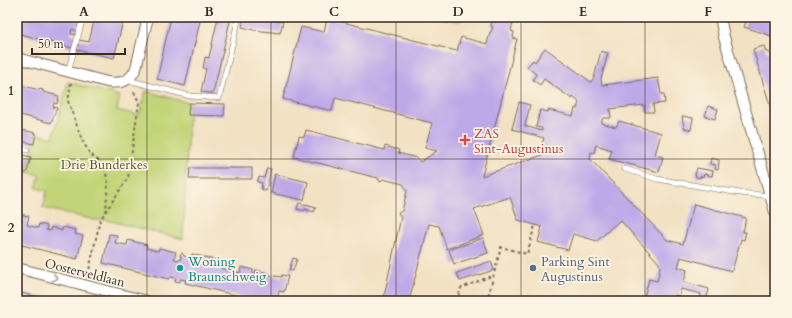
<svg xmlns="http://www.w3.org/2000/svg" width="792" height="318" viewBox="0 0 792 318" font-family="Cardo,serif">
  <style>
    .green { fill: #c2d477; stroke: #7e7f4a }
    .building { fill: #bda9e8 }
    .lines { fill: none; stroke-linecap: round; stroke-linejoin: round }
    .service-casing { stroke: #7b6a58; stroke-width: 6 }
    .minor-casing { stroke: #7b6a58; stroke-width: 12 }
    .path { stroke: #7b6a58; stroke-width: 2; stroke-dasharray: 3 3; stroke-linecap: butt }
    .service { stroke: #fff; stroke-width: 5 }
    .minor { stroke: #fff; stroke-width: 10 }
    .oneway { stroke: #a79f9a }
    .grid { fill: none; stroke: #3b2a1e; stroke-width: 1; stroke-opacity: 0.55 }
    .health-dot { fill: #e0444e; stroke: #fcf5e5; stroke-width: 1.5 }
    .culture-dot { fill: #0f9aa8; stroke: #fcf5e5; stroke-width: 1.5 }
    .service-dot { fill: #5c6f8a; stroke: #fcf5e5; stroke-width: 1.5 }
    .labels { text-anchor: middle; stroke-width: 3.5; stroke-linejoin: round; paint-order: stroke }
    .health-label { font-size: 13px; fill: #be3a42; stroke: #fcf5e5; text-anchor: start }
    .park-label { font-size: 13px; fill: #5d5434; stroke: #fcf5e5 }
    .culture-label { font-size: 13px; fill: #0d838f; stroke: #fcf5e5; text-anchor: start }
    .service-label { font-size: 13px; fill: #4e5e75; stroke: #fcf5e5; text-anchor: start }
    .street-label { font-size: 13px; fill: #3b2a1e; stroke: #fcf5e5 }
    .neatline { fill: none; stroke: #3b2a1e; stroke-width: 1.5 }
    .grid-label { font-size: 13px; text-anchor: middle; font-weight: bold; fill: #3b2a1e }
  </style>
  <rect width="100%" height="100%" fill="#fcf5e5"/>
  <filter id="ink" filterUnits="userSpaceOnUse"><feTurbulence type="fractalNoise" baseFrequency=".025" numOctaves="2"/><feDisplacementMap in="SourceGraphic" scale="8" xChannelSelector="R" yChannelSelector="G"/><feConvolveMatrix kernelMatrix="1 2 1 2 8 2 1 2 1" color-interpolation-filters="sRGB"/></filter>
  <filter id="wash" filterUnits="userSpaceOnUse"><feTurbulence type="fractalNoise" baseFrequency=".012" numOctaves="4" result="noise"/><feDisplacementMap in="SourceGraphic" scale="16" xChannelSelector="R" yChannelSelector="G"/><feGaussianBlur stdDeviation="0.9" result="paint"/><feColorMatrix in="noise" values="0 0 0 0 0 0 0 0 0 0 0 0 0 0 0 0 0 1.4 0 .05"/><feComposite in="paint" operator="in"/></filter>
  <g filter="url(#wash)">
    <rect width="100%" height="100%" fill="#f2e1c3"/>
    <path class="green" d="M68 82 120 96 117 110 139 115 146 91 189 103 183 239 106 220H95L43 208 47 191 36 188 40 175 27 172 36 133 53 138Z"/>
    <g id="blocks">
      <path class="building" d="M17 17H67L79 20 77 31 72 29 71 34 76 35 72 48 17 33Z
        M95 17H124L114 58 77 50 79 40 89 42Z
        M171 17H201L185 86 157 79Z
        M218 17H231L213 93 201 92 206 69 203 68 204 63 205 57 209 58Z
        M244 17H250L262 20V19L272 21 273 20 283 22 280 33 254 30 242 27Z
        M433 17H462L461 22 433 18Z
        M493 17H514L511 31 514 32 513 38 517 39 482 176 545 154 546 150 540 149 544 138 512 129 519 102 530 105 525 126 542 131V128L536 127 540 110 548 112V110L573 116 575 108 577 109 579 102 573 97 572 99 544 79 540 85 533 80 536 74 527 67 533 60 535 62 545 48 591 82 594 78 601 51 608 53 601 79 602 85 658 78 661 94H664L665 103 653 104 654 112H645L644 105 610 109 611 118H603L601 123 616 127 619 121 661 133 655 155 663 157 659 172 609 159 612 150 596 145 594 153 591 152 590 159 667 240 683 244 694 204 746 218 743 232H746L744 240 741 239 732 271 681 257 678 267 687 270 684 282 709 289 706 301H699L701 294 681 289 679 296 675 295 674 301H643L649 279 657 281 660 269 659 263 620 220 597 241 573 234 568 250 538 242 542 227 518 220 510 197 474 209 484 235 447 249 439 226 429 224 409 301 401 300V301H383L401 217 398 213 402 211 407 191 403 184 383 179 380 182 378 178 294 157 299 136 304 137 306 130 384 150 385 146 399 150 398 153 417 158 420 162 437 151 425 148 432 123 335 98 332 111 283 99 301 27 324 32 327 18 457 51 461 37 487 44 490 32H491L493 27 491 26Z
        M748 17H775V37L744 27Z
        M764 46 766 52H769L774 70H775V122L753 49Z
        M17 84 39 90 40 89 43 90V92L59 96 57 104 54 103 53 107 57 108 51 123 17 114Z
        M189 103 225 104 224 116 188 115Z
        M708 106 718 109 715 119 705 116Z
        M682 116 693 118 691 130 684 128Z
        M17 129 36 133 34 144 17 140Z
        M17 154 31 157 27 172 19 178 17 177Z
        M711 158 719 160 718 170 715 169 716 165 710 164Z
        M190 168H252V179H189Z
        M267 168 271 169 266 191 261 189 262 183 257 182 259 177 264 178Z
        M697 168 713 171 712 176 704 174 703 177 700 176V178L696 177V176L695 175Z
        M275 174 308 182 304 200 271 193Z
        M299 203 306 205V204L316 207 314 212 305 209 304 211 297 209Z
        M19 214 29 216 27 225 38 228 39 224 47 226 46 230 50 231 51 227 62 231 63 227 76 230 75 234 83 236 77 259 18 244 17 225H18L19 220H17Z
        M109 234 117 235 115 243 127 245 128 240 147 245 146 248 158 251 159 248 176 252 174 259 180 260 181 257 180 255 182 253 184 256 191 259 192 254 223 262 222 269 240 273 241 267 253 270V274L255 275 256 270 269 273V275L281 277 282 275 288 276 284 292 279 291 277 301H260L185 283 186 280 180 279V282L175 281 176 278 171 277 169 279 103 263Z
        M483 238 488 253 454 264 449 250Z
        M293 258 297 259 293 271 289 270Z
        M491 261 494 270 460 281 457 273Z
        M17 292 52 300V301H17Z"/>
    </g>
  </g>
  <g filter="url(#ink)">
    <use href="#blocks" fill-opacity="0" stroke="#7b6a58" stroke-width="1"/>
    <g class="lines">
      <defs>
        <path id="service" d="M68 72 82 21 83 17
          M128 80 190 96 219 98 239 17
          M17 147 27 150
          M625 169 657 179 740 193 771 196"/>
        <path id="minor" d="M720 17 724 37 775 212
          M17 58 107 82C121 84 130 82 136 68L148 17
          M17 268 147 301"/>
      </defs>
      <use href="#service" class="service-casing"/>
      <use href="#minor" class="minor-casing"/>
      <path class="path" d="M71 83 68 101 82 140 90 154 99 161 105 170 108 182 106 210
        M88 275 100 220 128 178 139 102 133 90
        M457 301 461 288 494 275
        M487 301 501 247 527 254 535 225"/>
      <use href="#service" class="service"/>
      <use href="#minor" class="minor"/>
    </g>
    <defs><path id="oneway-chevron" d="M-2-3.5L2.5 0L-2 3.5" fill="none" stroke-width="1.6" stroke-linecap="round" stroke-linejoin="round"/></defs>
    <use class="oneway" href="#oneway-chevron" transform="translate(55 278) rotate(15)"/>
  </g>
  <path class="grid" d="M147 17V301M271 17V301M396 17V301M521 17V301M645 17V301M17 159H775"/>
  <path class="health-dot" d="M463 134h4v4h4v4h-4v4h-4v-4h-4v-4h4z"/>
  <circle class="culture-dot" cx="180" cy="268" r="4"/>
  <circle class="service-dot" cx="533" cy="268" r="4"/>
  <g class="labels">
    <g class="health-label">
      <text x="474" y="138">ZAS<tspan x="474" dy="15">Sint-Augustinus</tspan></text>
    </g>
    <g class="park-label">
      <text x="104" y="169">Drie Bunderkes</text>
    </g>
    <g class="culture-label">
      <text x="188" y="266">Woning<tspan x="188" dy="15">Braunschweig</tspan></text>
    </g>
    <g class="service-label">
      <text x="541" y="266">Parking Sint<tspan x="541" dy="15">Augustinus</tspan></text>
    </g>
    <g class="street-label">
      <text transform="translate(85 272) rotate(14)" y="5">Oosterveldlaan</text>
    </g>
  </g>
  <rect width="792" height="318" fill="none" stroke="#fcf5e5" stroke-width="44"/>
  <path d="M32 48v6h93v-6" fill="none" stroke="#3b2a1e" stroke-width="2"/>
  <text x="38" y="48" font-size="12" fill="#3b2a1e" stroke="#fcf5e5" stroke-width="3" paint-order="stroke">50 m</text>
  <rect x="22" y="22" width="748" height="274" class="neatline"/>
  <g class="grid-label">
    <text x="84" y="16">A</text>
    <text x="209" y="16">B</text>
    <text x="334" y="16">C</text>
    <text x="458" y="16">D</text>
    <text x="583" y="16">E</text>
    <text x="708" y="16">F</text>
    <text x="11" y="95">1</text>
    <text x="11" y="232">2</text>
  </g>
</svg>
